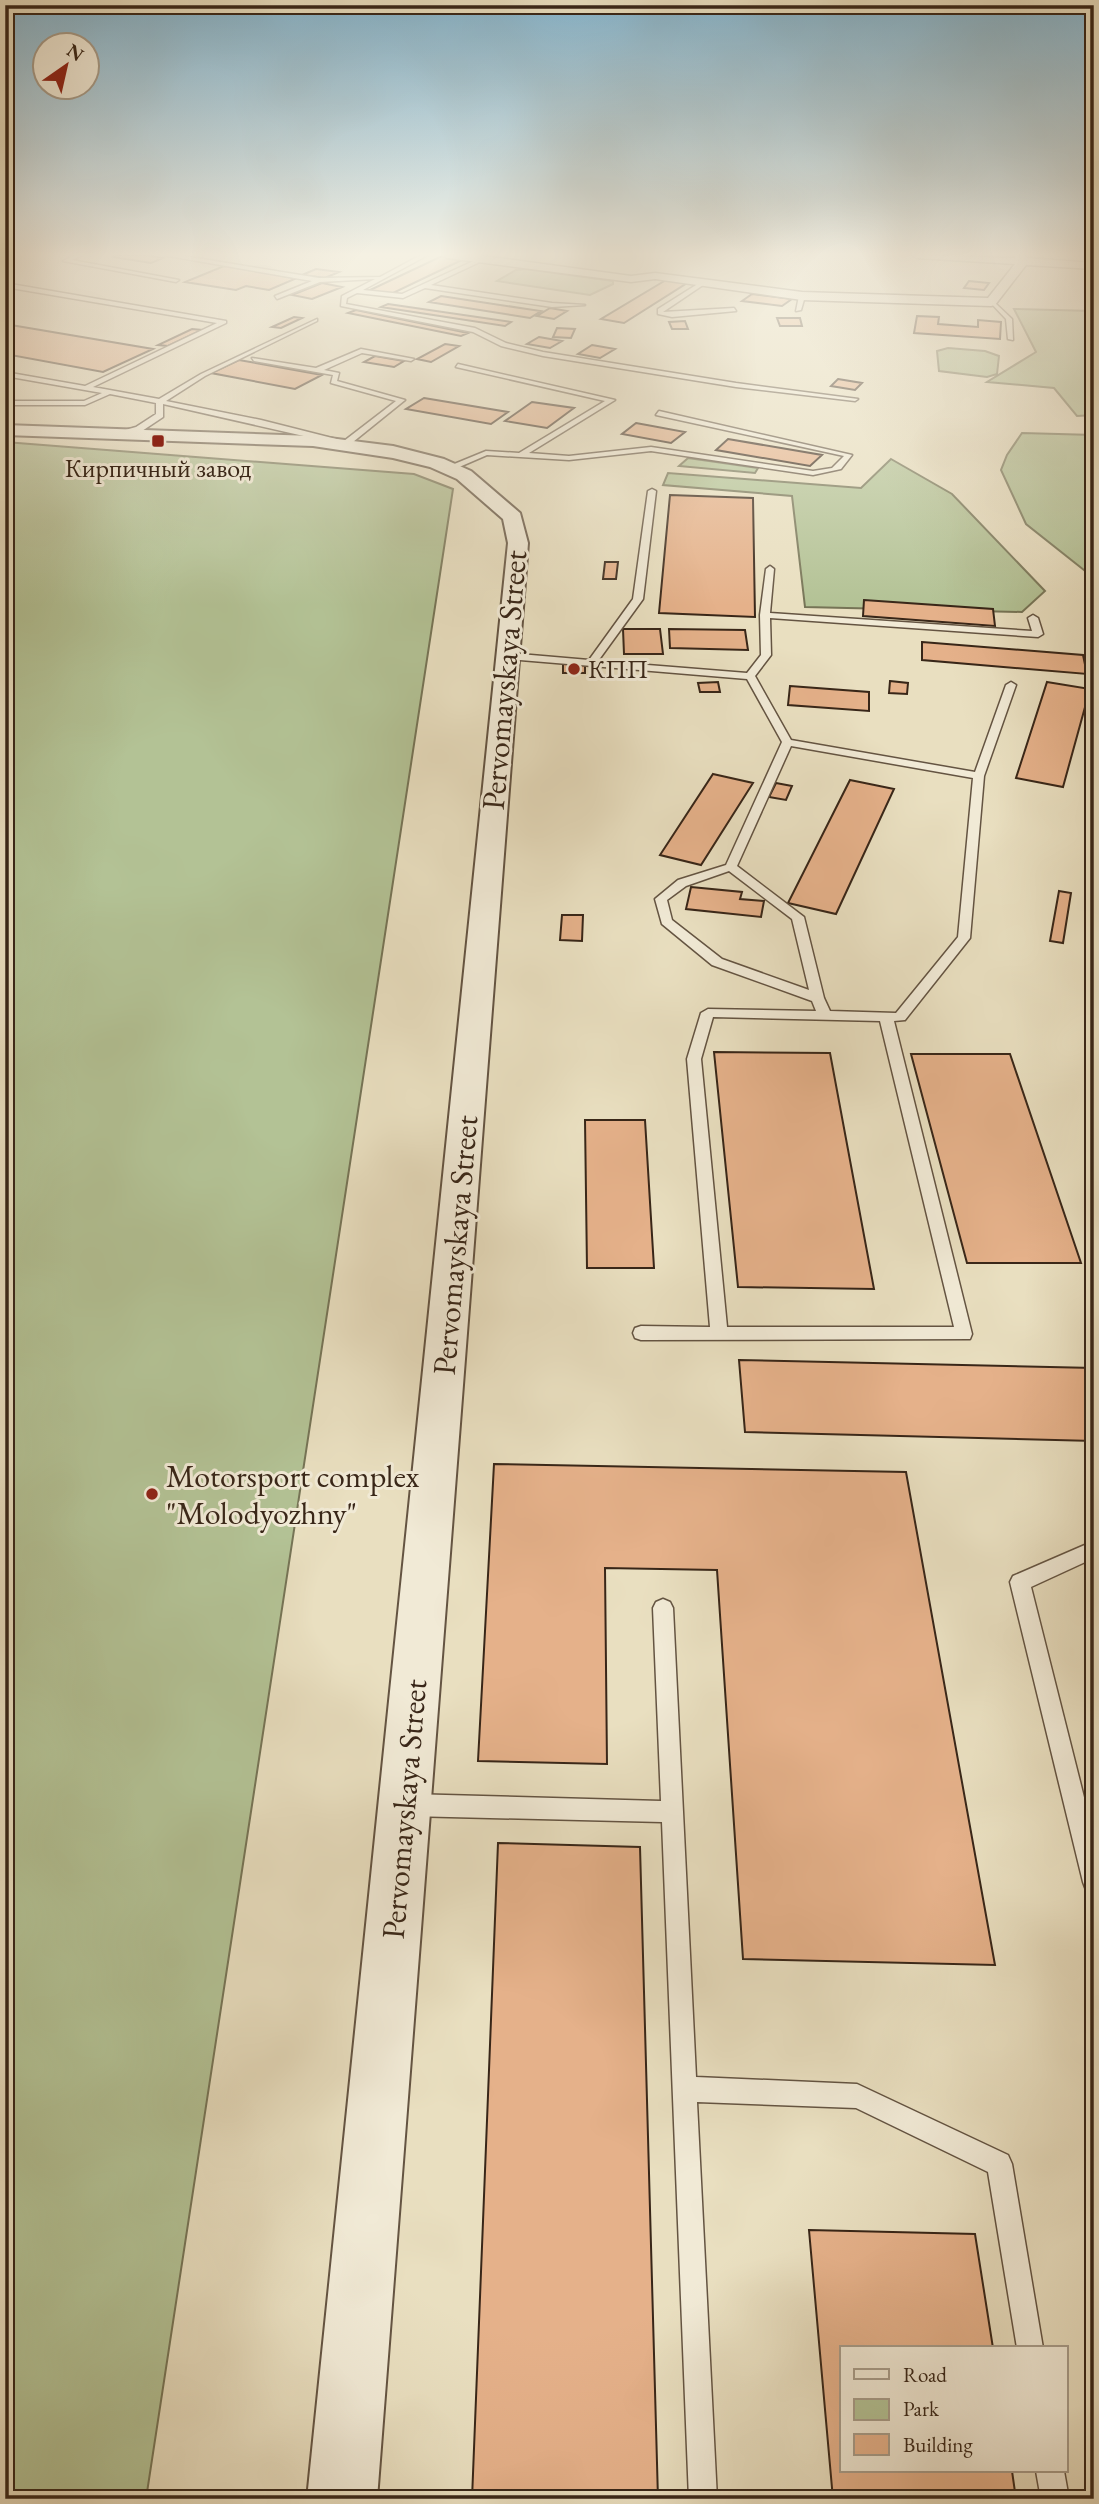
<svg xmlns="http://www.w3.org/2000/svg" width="1099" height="2504" viewBox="0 0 1099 2504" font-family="'EB Garamond',serif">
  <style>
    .green { fill: #b3c295; stroke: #767456; stroke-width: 2 }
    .building { fill: #e5b18a; stroke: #382618; stroke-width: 2 }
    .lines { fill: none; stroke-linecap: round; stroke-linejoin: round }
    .service-casing { stroke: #645442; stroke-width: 3 }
    .minor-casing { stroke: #645442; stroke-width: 3 }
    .tertiary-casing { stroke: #645442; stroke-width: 4 }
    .service { fill: #f1ead6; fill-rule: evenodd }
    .minor { fill: #f1ead6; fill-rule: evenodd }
    .tertiary { fill: #f1ead6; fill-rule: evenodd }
    .poi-dot { fill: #8f2418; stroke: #f1ead6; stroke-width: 2.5 }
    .labels { text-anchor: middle; stroke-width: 6; stroke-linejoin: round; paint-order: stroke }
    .far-poi-label { font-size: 26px; fill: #382618; stroke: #f1ead6 }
    .street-label { font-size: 32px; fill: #382618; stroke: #f1ead6 }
    .poi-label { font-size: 32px; fill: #382618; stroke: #f1ead6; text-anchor: start }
  </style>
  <rect width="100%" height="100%" fill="#e9dfc0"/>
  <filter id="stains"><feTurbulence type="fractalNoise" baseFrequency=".00286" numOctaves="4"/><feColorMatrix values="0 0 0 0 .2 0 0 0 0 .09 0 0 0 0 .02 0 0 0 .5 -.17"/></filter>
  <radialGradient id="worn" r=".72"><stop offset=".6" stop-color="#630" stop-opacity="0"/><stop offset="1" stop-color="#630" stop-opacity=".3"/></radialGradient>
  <path class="green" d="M526 269 613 281V284L590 295 497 281 516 270Z
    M1014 309 1094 311V415L1077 416 1054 388 987 382 1036 352Z
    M948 348 985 351 999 356 997 374 987 377 939 371 937 351Z
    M1022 433 1094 435V578L1026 524 1001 470 1007 455Z
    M5 442 414 474 453 489 146 2499H5Z
    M688 458 758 468 755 473 679 466Z
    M891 459 952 494 1045 591 1022 612 805 607 792 496 663 485 668 473 861 488Z"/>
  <path class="building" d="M116 255H145L163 258 151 263 113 257Z
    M442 256 464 259 391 294 368 291Z
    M224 266 297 278 269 290 246 286 236 290 185 282Z
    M316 269 339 272 325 278 302 275Z
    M666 280 687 283 624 323 601 319Z
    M969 281 989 283 984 290 964 288Z
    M322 283 342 287 312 299 292 295Z
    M752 294 792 299 782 306 742 301Z
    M441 296 527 309 541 311 530 318 429 302Z
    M388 304 511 322 505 326 381 307Z
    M550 308 567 311 554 319 537 316Z
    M356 310 468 333 461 336 348 313Z
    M917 316 939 317 938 324 978 327V320L1001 322 1000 339 914 333Z
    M294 317 302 318 281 328 272 327Z
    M777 318H800L802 326H780Z
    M685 321 688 329H672L669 322Z
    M5 324 153 349 103 372 5 354Z
    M557 328 575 329 571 338 553 337Z
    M192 329 202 330 168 346 158 345Z
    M539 337 562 341 550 348 527 344Z
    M445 344 459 346 431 362 417 359Z
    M592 345 615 349 600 358 578 354Z
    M375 356 404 361 394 367 364 362Z
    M239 360 322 375 295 389 211 373Z
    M838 379 862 383 855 390 831 386Z
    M424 398 508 412 491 424 406 409Z
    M532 402 574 408 547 428 505 421Z
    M636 423 685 432 671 443 622 434Z
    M728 439 822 455 810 466 716 450Z
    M670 495 753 498 755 617 659 613Z
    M605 562H618L616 579H603Z
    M864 600 993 609 995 626 863 616Z
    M623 629H660L663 654H624Z
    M669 629 745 630 748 650 670 648Z
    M922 642 1083 655 1087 674 922 660Z
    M563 664H585V673H563Z
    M890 681 908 683 907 694 889 693Z
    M718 682 720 692H700L698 683Z
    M1047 682 1090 689 1063 787 1016 778Z
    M790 686 869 692V711L788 705Z
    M713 774 753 783 701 865 660 855Z
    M850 780 894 789 836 914 788 903Z
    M776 783 792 786 786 800 769 797Z
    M691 887 742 892 740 899 764 901 761 917 686 909Z
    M1059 891 1071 893 1063 943 1050 941Z
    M562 915H583L582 941 560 940Z
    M714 1052 830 1053 874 1289 738 1287Z
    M911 1054H1010L1081 1263H967Z
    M585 1120H645L654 1268H587Z
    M739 1360 1094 1368V1441L745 1432Z
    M494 1464 906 1472 995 1965 743 1959 717 1570 605 1568 607 1764 478 1761Z
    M498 1843 640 1847 658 2499H472Z
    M809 2230 975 2234 993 2348H842V2471H1012L1016 2499H833Z"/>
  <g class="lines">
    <defs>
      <path id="service" d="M75 255H83L72 260 179 280 176 282 63 261Z
        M163 255H178L319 278 380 277 421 255H428L363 290 402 294 480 258 482 261 431 285 552 303 585 305 552 307 425 288 403 298 357 293 347 298 346 304 475 328 506 343 543 352 736 383 858 399 855 401 736 387 543 356 501 346 473 332 341 306 342 296 375 279 320 282 277 299 275 296 312 281Z
        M704 280 706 283 663 312 734 308 736 311 672 317 658 314V309Z
        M5 283 226 321V323L93 387 159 399 201 374 317 319V321L205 376 166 401 261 420 344 441 396 401 331 383 333 375 254 361 252 358 316 368 361 349 414 359 411 361 362 353 324 370 339 373 337 381 405 400 348 446 163 404V417L142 431 121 436 118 432 136 427 156 414V403L110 394 85 405H5V401H84L102 393 5 376V372L85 386 217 323 5 287Z
        M802 294 805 296 801 310 796 311 799 296Z
        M989 301H993L1012 319 1013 340 1008 339 1006 319Z
        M458 364 615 400 529 453 569 456 651 447 813 471 832 468 844 456 656 415 659 411 852 455 841 469 813 475 651 451 569 460 487 455 450 471 447 467 486 451 519 453 605 401 456 367Z
        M652 489 656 491 643 599 598 661 747 673 761 655 760 615 766 569 770 566 774 569 770 613 1032 631 1028 618 1033 615 1038 618 1043 634 1038 637 770 618 771 655 755 676 791 740 975 772 1006 685 1011 682 1016 685 984 776 970 938 905 1020 894 1021 972 1334 970 1339 641 1340 635 1338 633 1333 635 1328 641 1326 710 1327 687 1059 701 1013 708 1009 816 1011 812 1001 712 965 662 924 655 899 678 880 726 865 782 742 747 679 507 659 502 656 507 653 589 660 633 599 648 491ZM791 746 973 778 958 937 896 1013 830 1011 824 998 804 917 737 866ZM729 871 792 919 809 990 722 959 672 920 667 900 686 886ZM713 1017 880 1021 954 1327H727L701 1059Z
        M1094 1541V1558L1031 1587 1094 1837V1893L1086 1890 1083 1882 1010 1582 1013 1576Z
        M663 1599 670 1602 673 1608 696 2077 857 2084 1008 2155 1012 2164 1043 2348H1017L988 2172 856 2108 697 2102 717 2499H689L662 1822 409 1816 401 1813 398 1805 401 1797 409 1794 661 1801 653 1608 656 1602Z
        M1036 2471H1064L1069 2499H1041Z"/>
      <path id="minor" d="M442 255H476L631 276 655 273 802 292 988 298 1015 264 917 258 912 255 1015 258 1014 255H1025L1027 258 1094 263V269L1026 265 995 305 991 306 802 300 655 279 631 282 447 258Z"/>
      <path id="tertiary" d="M5 425 313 436 393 446 444 459 471 471 520 513 528 543 377 2499H307L508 543 503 519 457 479 430 467 393 458 313 446 5 435Z"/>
    </defs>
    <use href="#service" class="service-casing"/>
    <use href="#minor" class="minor-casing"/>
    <use href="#tertiary" class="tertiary-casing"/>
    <use href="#service" class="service"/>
    <use href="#minor" class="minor"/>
    <use href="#tertiary" class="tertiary"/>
  </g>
  <linearGradient id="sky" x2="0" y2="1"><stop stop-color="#87b8d2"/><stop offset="0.42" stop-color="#f5f1e3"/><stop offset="1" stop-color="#f5f1e3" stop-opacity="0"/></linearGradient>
  <rect width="1099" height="606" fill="url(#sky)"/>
  <g class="poi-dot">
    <rect x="151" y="434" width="14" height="14" rx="3.5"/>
    <circle cx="574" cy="669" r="7"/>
    <circle cx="152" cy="1494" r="7"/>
  </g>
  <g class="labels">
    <g class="far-poi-label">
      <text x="158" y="477">Кирпичный завод</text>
      <text x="588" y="678" text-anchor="start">КПП</text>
    </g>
    <g class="street-label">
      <text transform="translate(504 680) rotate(-85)" y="11">Pervomayskaya Street</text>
      <text transform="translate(455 1245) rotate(-85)" y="11">Pervomayskaya Street</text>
      <text transform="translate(404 1809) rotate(-85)" y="11">Pervomayskaya Street</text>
    </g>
    <g class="poi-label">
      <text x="166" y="1487">Motorsport complex<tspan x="166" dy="37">"Molodyozhny"</tspan></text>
    </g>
  </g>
  <rect width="1099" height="2504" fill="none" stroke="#e9dfc0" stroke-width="28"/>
  <rect x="7" y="7" width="1085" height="2490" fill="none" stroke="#382618" stroke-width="3.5"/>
  <rect x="14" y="14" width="1071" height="2476" fill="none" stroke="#382618" stroke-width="2"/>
  <rect x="840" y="2346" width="228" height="126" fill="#f1ead6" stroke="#a79c8a" stroke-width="2"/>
  <rect x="854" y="2369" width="35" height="10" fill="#f1ead6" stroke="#a79c8a" stroke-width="2"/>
  <text x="903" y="2382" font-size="21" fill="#382618">Road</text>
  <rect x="854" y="2399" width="35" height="21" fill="#b3c295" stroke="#a79c8a" stroke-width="2"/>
  <text x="903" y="2416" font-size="21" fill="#382618">Park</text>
  <rect x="854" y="2434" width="35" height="21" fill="#e5b18a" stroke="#a79c8a" stroke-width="2"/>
  <text x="903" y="2452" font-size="21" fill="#382618">Building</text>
  <g transform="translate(66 66) rotate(34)"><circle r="33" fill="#f1ead6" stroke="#a79c8a" stroke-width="2"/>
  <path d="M0-5L12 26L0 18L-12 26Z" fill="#8f2418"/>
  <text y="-10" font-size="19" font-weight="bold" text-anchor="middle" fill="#382618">N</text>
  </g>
  <rect width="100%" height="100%" filter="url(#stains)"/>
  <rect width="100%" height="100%" fill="url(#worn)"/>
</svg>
